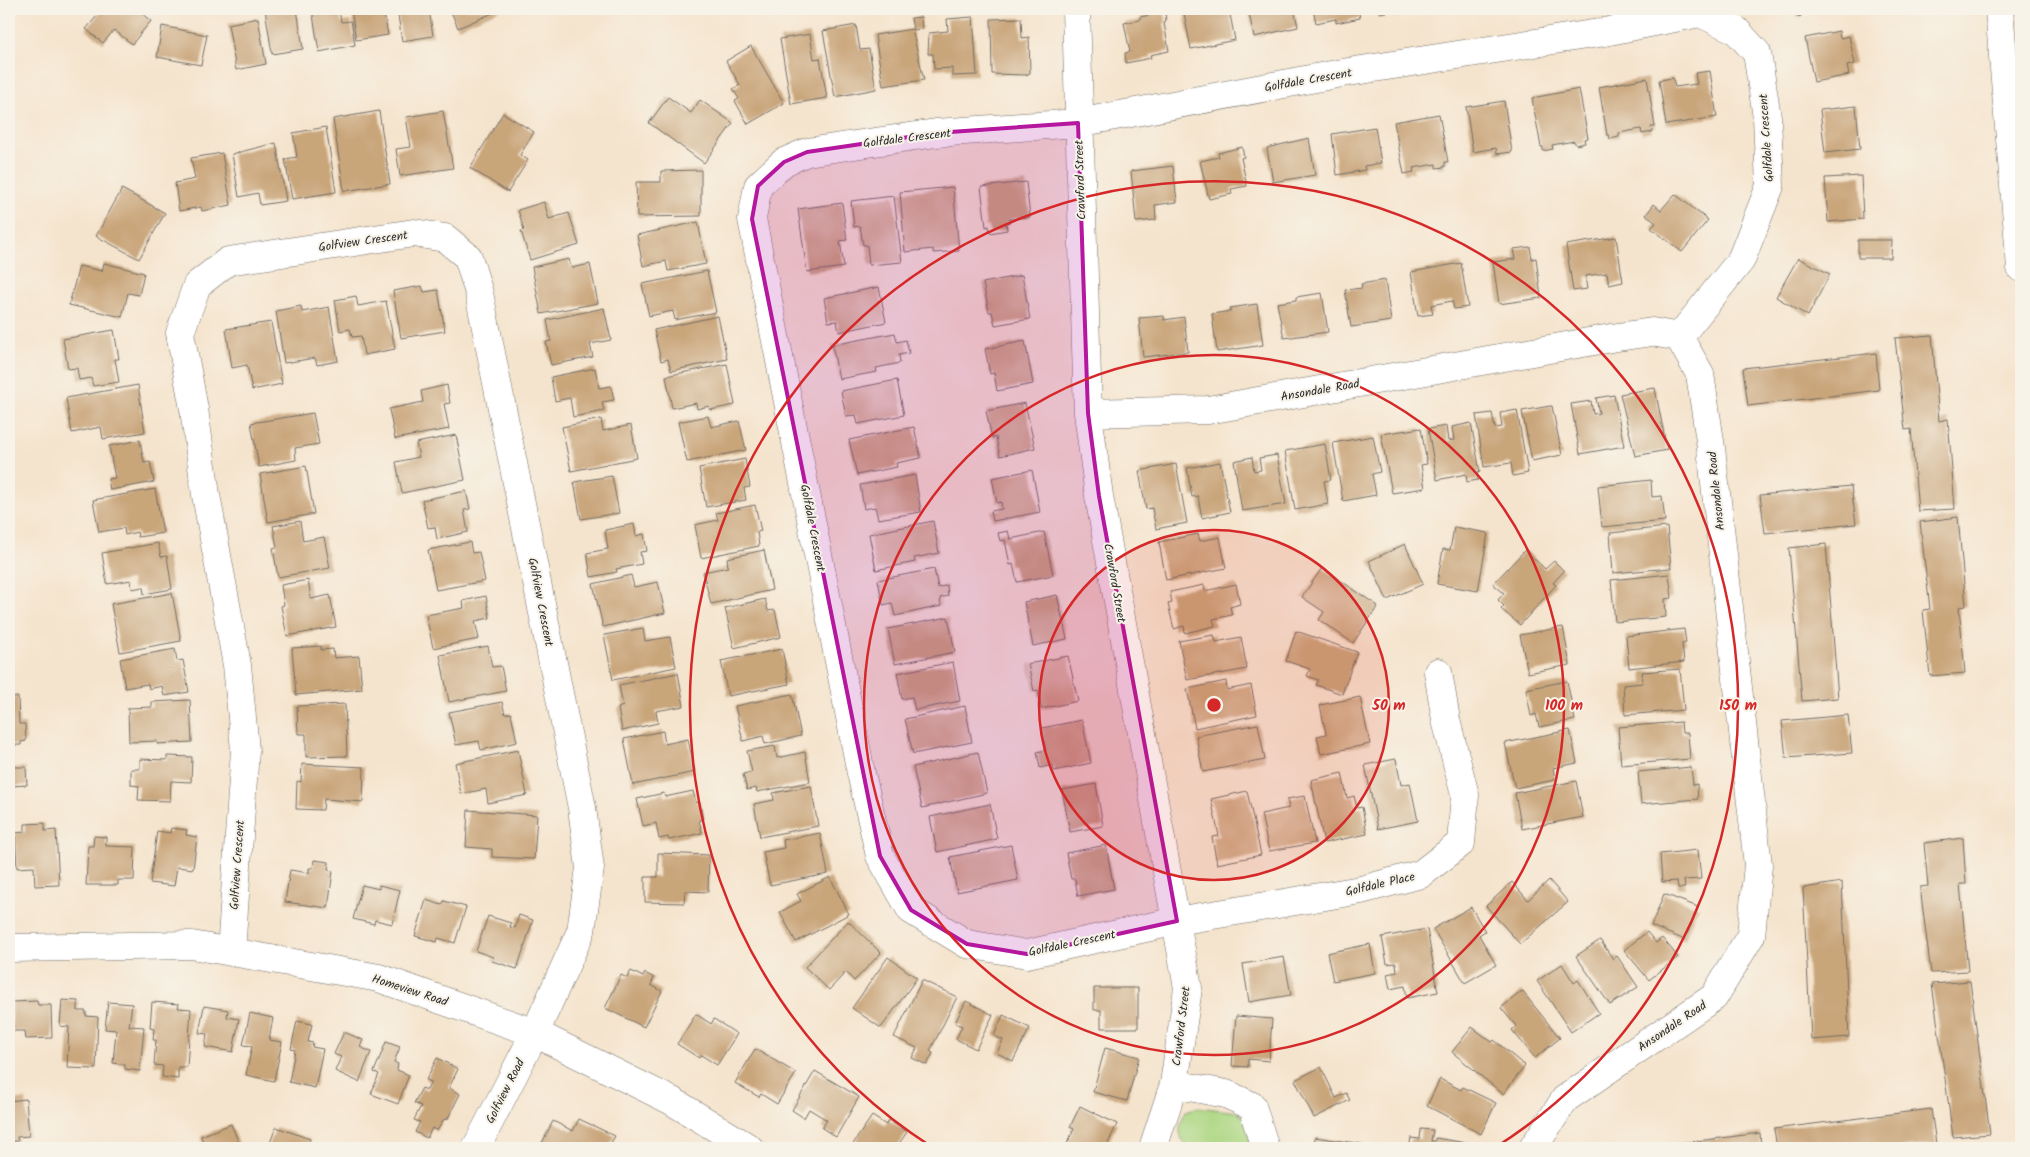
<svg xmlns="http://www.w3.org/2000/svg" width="2030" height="1157" viewBox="0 0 2030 1157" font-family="Kalam,sans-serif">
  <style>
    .grass { fill: #add783; stroke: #6c8157 }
    .building { fill: #c9a57a }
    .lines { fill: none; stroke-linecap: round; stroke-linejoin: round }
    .minor-casing { stroke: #726c64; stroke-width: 29 }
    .major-casing { stroke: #726c64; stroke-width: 29 }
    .minor { stroke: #fff; stroke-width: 28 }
    .major { stroke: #fff; stroke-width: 28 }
    .marked { fill: #b5179e; fill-opacity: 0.2; stroke: #b5179e; stroke-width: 4; stroke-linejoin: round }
    .ring { fill: none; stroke: #d62828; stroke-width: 2.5 }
    .labels { text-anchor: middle; stroke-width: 4; stroke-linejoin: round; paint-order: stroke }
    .street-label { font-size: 12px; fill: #2b2b2b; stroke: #f7f3e8 }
    .centre { fill: #d62828; stroke: #f7f3e8; stroke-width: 2.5 }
    .ring-label { font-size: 15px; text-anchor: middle; font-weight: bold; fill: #d62828; stroke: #f7f3e8; stroke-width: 4; stroke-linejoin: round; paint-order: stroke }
  </style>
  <rect width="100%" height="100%" fill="#f7f3e8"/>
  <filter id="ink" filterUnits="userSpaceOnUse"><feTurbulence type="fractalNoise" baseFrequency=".02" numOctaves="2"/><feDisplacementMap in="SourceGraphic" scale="10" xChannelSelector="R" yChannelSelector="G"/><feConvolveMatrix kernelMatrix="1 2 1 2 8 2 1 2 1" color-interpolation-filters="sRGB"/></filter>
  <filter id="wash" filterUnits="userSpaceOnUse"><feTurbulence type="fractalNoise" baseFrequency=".0096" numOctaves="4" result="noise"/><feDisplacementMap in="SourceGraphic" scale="20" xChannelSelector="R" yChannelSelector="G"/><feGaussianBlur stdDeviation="1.12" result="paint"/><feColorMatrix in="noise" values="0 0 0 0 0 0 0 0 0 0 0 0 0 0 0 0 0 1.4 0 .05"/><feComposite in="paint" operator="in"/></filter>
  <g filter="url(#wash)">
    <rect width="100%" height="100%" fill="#f5e4cd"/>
    <path class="grass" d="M1198 1107 1238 1112 1247 1120 1251 1148H1191C1176 1138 1178 1126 1186 1111Z"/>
    <g id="blocks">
      <path class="building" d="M103 9H136L151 21 132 44 114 30 103 43 86 29Z
        M265 9H297L303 49 272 54Z
        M312 9H339L341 22 351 21 355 45 319 52Z
        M351 9H383L388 35 356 40Z
        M397 9H429L433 36 402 41Z
        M450 9H500V10L458 28Z
        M1205 9H1229L1235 40 1191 49 1184 13Z
        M1248 9H1294L1298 27 1254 37Z
        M1313 9H1358L1360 18 1336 23V19L1316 23Z
        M1379 9H1414V10L1398 13V10L1380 13Z
        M1790 9H1808L1799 18Z
        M1165 12 1166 22 1164 23 1169 51 1150 55 1151 58 1126 63 1125 53 1130 52 1124 23 1140 20V17Z
        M921 17 922 29 913 30 911 18Z
        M973 17 977 75 952 76V68L934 69 933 54H928L929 33 948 31 947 19Z
        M258 18 266 64 236 70 228 24Z
        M1021 18 1022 38 1029 37 1030 73 1026 75 992 74 991 19Z
        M856 25 860 50 869 49 876 89 835 97 823 31Z
        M162 26 207 35 201 65 157 57Z
        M912 29 924 80 883 86 875 35Z
        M1839 31 1840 38 1849 36 1855 64 1847 66 1849 75 1814 82 1805 38Z
        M810 34 814 59 820 58 827 98 791 104 780 39Z
        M751 46 784 103 748 124 735 101 739 99 733 89 740 85 726 61Z
        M1710 71 1717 117 1666 125 1659 80 1673 78 1675 87 1697 84 1695 73Z
        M1647 78 1655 127H1651L1652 132 1642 134 1641 129 1619 133V137L1610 139 1609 135H1607L1599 87Z
        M1579 89 1588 138 1584 139 1585 143 1576 145 1574 141 1552 145 1553 149 1543 151V147H1541L1532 98Z
        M668 97 691 113 700 100 733 123 704 163 649 123Z
        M1504 101 1512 152 1497 154 1496 148 1473 152 1466 107Z
        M1856 106 1860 149 1825 153 1820 110Z
        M379 111 390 184 344 191 333 119Z
        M443 111 453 168 400 176 396 149 411 147 406 117Z
        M503 113 534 132 520 155 528 160 508 192 470 168Z
        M1439 114 1448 162H1445V167L1436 168V164L1413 168 1414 172 1404 174 1394 122Z
        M326 127 336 192 292 199 285 159 297 157 293 133Z
        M1375 127 1381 163 1364 166 1365 170 1337 175 1332 134Z
        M1309 138 1315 175 1273 182 1267 148Z
        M276 143 286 201 260 205 258 193 239 197 232 154Z
        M1242 147 1244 157 1241 158 1247 186 1231 189 1232 194 1209 199 1200 161 1219 157 1218 153Z
        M222 153 231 205 202 211 201 207 179 211 175 183 195 179 191 158Z
        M1173 166 1177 202 1155 205 1156 220 1136 222 1131 171Z
        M701 170V216L637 217 636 182H661V171Z
        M1861 176 1863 219 1828 222 1825 178Z
        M1026 182 1030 217 1010 219V222L1006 223 1007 230 990 233 989 226 986 227 981 187Z
        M953 187 959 251 933 253V249L905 252 900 192Z
        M122 189 165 213 139 259 96 236Z
        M1675 194 1708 220 1682 252 1651 228 1656 223 1646 215 1654 204 1661 210Z
        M894 196 902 262 869 265 867 245H863L860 226 854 227 851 201Z
        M544 202 549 219 569 213 579 245 530 260 521 231 524 230 518 210Z
        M842 203 847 240 840 241 844 267 807 272 798 209Z
        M698 222 706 264 668 271 666 261 643 266 637 235Z
        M1616 237 1623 282 1609 285 1607 273 1585 276 1587 289 1573 291 1566 245Z
        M1858 240H1892L1891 258H1858Z
        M1530 247 1532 259 1536 258 1541 298 1499 304 1493 262 1515 259 1513 249Z
        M1798 258 1830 274 1808 316 1776 297Z
        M569 259 571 268 590 264 598 303 541 314 532 267Z
        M104 263 144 273 139 295 128 293 122 317 69 305 79 266 102 271Z
        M1461 263 1468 307 1454 309 1452 301 1431 305 1433 314 1418 316 1411 272Z
        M707 271 716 312 675 320 673 311 649 316 642 284Z
        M1022 275 1030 319 995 325 992 312H989L983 283Z
        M1385 280 1391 321 1351 327 1345 290 1362 288 1361 284Z
        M422 286 424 292 438 290 445 331 401 338 393 291Z
        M879 287 886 322 839 332 837 321 828 322 824 298Z
        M1322 293 1328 332 1284 338 1277 303 1296 300V297Z
        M356 296 358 306 386 301 395 349 364 355 361 336 352 337 350 329 340 331 335 300Z
        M1257 304 1263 345 1217 352 1212 314 1231 311 1230 308Z
        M301 306 302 312 329 307 338 361 317 365 315 358 284 363 276 311Z
        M604 308 611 340 590 344 593 357 551 365 546 342 551 341 547 320Z
        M718 316 727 359 671 371 668 359 661 361 654 330Z
        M1164 316V320L1184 317 1188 352 1143 357 1139 318Z
        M271 322 282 384 252 390 247 365 232 368 226 329Z
        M114 330 119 359H115L119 382 93 386 91 378 79 380 77 368 68 369 63 339Z
        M895 333 897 342 906 340 909 353 899 355 900 363 876 368 877 372 839 379 832 345Z
        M1932 335 1939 421 1948 419 1955 509 1918 511 1911 429 1905 430 1895 338Z
        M1025 341 1033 384 997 391 994 373 990 374 985 349Z
        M1876 353 1879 390 1748 406 1743 368Z
        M727 364 735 405 710 410 709 406 697 409 696 403 672 408 666 376Z
        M595 368 599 388 611 386 614 400 602 402 604 411 573 417 570 398 555 401 551 377Z
        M897 380 904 415 858 424 856 415 846 416 841 391Z
        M138 385 145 432 103 439 101 427 72 433 66 398Z
        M447 385 450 403 444 404 449 429 395 439 389 409 423 402 421 391Z
        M1655 388 1667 450 1635 456 1620 394Z
        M1614 395 1624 446 1580 454 1571 404 1591 401 1593 414 1599 413 1596 398Z
        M1025 403 1035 448 1000 456 996 437 992 438 986 411Z
        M1550 406H1552L1562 455 1532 461 1522 411Z
        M1517 410 1528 473 1513 476 1511 463 1484 467 1476 415 1492 413 1495 428 1502 427 1500 413Z
        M313 413 319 444 295 448 296 460 259 467 251 423Z
        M708 416 711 427 739 421 746 450 687 462 678 422Z
        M601 419 603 431 631 425 637 458 571 471 562 427Z
        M1471 423 1480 472 1477 473 1478 480 1467 482 1466 474 1437 480 1428 429 1446 426 1448 441 1454 440 1452 427Z
        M914 427 921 458 896 463 897 467 857 475 849 440Z
        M1421 428 1427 464 1421 465 1425 488 1392 493 1381 434Z
        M456 435 465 480 402 493 396 462 419 457 416 443Z
        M1373 436 1380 472 1372 474 1376 495 1343 501 1333 443Z
        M140 440 144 463 150 462 154 482 110 490 108 479 115 478 109 446Z
        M1325 444 1331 480 1324 481 1328 504 1295 510 1285 451Z
        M1277 455 1286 504 1242 511 1234 461 1252 457 1254 471 1261 470 1259 458Z
        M745 459 750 487 744 488 746 500 706 507 699 468Z
        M1220 462 1230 512 1202 518 1198 496 1192 497 1187 468Z
        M1176 464 1187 523 1156 529 1152 508 1146 509 1139 471Z
        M306 466 314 514 268 522 260 474Z
        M1032 470 1040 512 993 521 991 511 1002 509 1001 502 997 503 992 478Z
        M915 475 921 512 878 519 875 507 864 509 860 485Z
        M612 476 619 513 581 519 574 482Z
        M1651 480 1652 497 1662 496 1665 521 1602 527 1598 486Z
        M1851 486 1856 524 1765 533 1760 495Z
        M155 489 163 533 138 537 137 532 125 535 124 528 99 532 93 500Z
        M466 491 470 509 464 510 468 532 437 539 435 527 428 528 422 500Z
        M755 505 761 531 757 532 759 546 701 558 695 525 718 520 716 513Z
        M1958 517 1966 606 1959 607 1965 673 1930 676 1923 610 1930 609 1920 522Z
        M300 521 303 541 324 537 330 568 278 577 273 548 277 547 273 526Z
        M933 521 939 553 914 558 915 562 876 570 869 534Z
        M634 524 636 536 644 534 647 551 640 552 642 564 616 569 617 572 591 577 587 553 608 549 605 530Z
        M1454 527 1488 533 1478 591 1437 584 1443 549 1450 550Z
        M1667 527 1671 568 1613 573 1610 533Z
        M1008 531 1010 539 1044 532 1053 575 1017 582 1013 564 1010 565 1005 540 1000 541 998 533Z
        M1198 534 1200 541 1220 537 1226 568 1166 580 1159 542Z
        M470 542 472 553 479 552 485 581 436 590 428 550Z
        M158 543 161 557 167 556 172 589 144 594 143 587 132 589 131 580 107 584 102 553Z
        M1405 544 1423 584 1387 600 1369 561Z
        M1826 544 1838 698 1802 701 1789 548Z
        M764 550 772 590 711 604 703 572 728 567 727 558Z
        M1525 550 1545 569 1554 561 1564 571 1553 583 1556 585 1520 625 1501 609 1504 606 1498 600 1504 593 1493 584Z
        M1322 568 1378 606 1353 643 1319 620 1324 612 1302 597Z
        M934 569 938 588 947 585 948 596 940 598 941 606 895 616 892 603 883 605 878 580Z
        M1669 574 1672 598 1665 599 1666 617 1615 622 1611 580Z
        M631 575 634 587 658 582 665 613 603 627 593 584Z
        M308 580 311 599 330 595 336 627 287 636 281 606 284 605 281 585Z
        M1236 584 1240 604 1230 607 1232 615 1213 619 1215 626 1185 633 1184 626 1174 629 1168 604 1172 603 1170 592 1204 585 1205 591Z
        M172 593 181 641 120 652 111 604Z
        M1057 595 1067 639 1033 646 1024 602Z
        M486 596 490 618 475 621 479 639 433 648 426 615 464 608 463 601Z
        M765 599 768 611 775 610 781 637 734 648 725 608Z
        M9 608 12 636H9Z
        M948 617 955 652 895 664 888 629Z
        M1563 627 1570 665 1528 673 1520 635Z
        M643 628 645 641 670 637 676 667 613 680 604 635Z
        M1684 629 1686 643 1682 644 1684 662 1629 668 1626 636Z
        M1296 631 1357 652 1342 694 1316 685 1318 680 1307 676 1310 669 1286 661Z
        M1214 635 1216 642 1241 637 1247 669 1187 680 1179 641Z
        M321 646V650L333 649 334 658 359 656 362 689 296 695 292 648Z
        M488 646 492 667 501 666 506 691 449 702 440 655Z
        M175 649 177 661 183 660 189 692 164 696 162 686 149 689 148 684 125 688 120 659Z
        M782 649 789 684 728 696 721 661Z
        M1068 656 1078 701 1041 709 1038 690 1034 691 1028 664Z
        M953 662 960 701 915 710 912 697 902 699 897 673Z
        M1680 669 1684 710 1625 715 1623 685 1643 683 1642 672Z
        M678 673 684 706 656 711 658 723 622 731 618 708 623 706 619 685Z
        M1226 681 1227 690 1251 685 1257 715 1195 728 1187 689Z
        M1567 681 1575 720 1539 727 1536 714 1531 716 1526 689Z
        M792 694 801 736 765 744 763 736 743 741 735 706Z
        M9 697H18L19 724H25L26 741 21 742V745H9Z
        M1360 697 1370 744 1321 754 1317 736 1326 734 1320 705Z
        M190 700 192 742 157 744V741L129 742 128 708 152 707V702Z
        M502 702 505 714 511 713 517 742 481 750 479 741 456 745 449 712Z
        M345 704 347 756 306 757V734H298L297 706Z
        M965 706 972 742 913 754 905 719Z
        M1848 715 1852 753 1786 758 1782 721Z
        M1082 720 1091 763 1054 771 1053 765 1040 768 1037 752 1046 750 1042 728Z
        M1681 722 1682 733H1688L1690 759 1621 765 1618 727Z
        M1258 724 1265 760 1203 772 1196 736Z
        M1570 730 1577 763 1553 768 1555 780 1515 788 1505 743Z
        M663 731 665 744 688 739 695 772 633 785 624 739Z
        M775 746 777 758 805 752 810 782 757 792 756 788 747 790 743 774 752 772 747 751Z
        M518 750 527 795 488 803 486 789 461 794 455 763Z
        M9 751H12L13 767H26L27 785 11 786V797H9Z
        M978 752 987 793 922 808 913 767Z
        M167 756 192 757 191 782 171 781 170 801 138 800 139 786 131 785V769H140V759L167 760Z
        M1396 759 1401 785 1410 783 1418 821 1378 829 1365 765Z
        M302 764 364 767 363 802 324 799 323 810 296 809 297 781 301 782Z
        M1691 767 1693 785 1697 784 1698 799 1641 804 1638 772Z
        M1342 773 1347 798 1354 796 1357 808 1362 807 1367 834 1324 843 1311 780Z
        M1576 781 1583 817 1522 829 1515 793Z
        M1096 784 1103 826 1070 832 1062 790Z
        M811 786 818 826 760 837 754 804 774 800 773 793Z
        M693 791 696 803 700 802 703 819 699 820 702 833 669 840 668 837 659 839 656 823 643 826 637 799 664 793 665 797Z
        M1247 791 1261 855 1217 864 1212 837 1219 836 1211 799Z
        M1305 796 1315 843 1269 851 1261 814 1289 808 1287 799Z
        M990 804 997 839 937 852 930 817Z
        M468 810 537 815 534 859 492 857V849L466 847Z
        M45 823V831L56 830 59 885 35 886 34 867 17 868 15 833 25 832V824Z
        M171 828 187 830 186 835 197 837 193 869 177 867 174 886 150 883 157 831 170 833Z
        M820 833 828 874 770 885 763 852 784 848 783 840Z
        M94 836 106 837V846L135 847 134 880H118V885H86L88 846H93Z
        M1963 838 1966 884H1960L1968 971 1931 973 1920 887 1928 886 1924 843Z
        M1011 845 1018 880 957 892 950 857Z
        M1106 845 1114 889 1078 896 1075 879H1071L1066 853Z
        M1698 850 1701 879 1684 880 1685 888H1678L1677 881 1662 882 1660 854Z
        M658 853 709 855 708 892 685 891 684 903 645 902V877H658Z
        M314 860 329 862 328 870 333 871 328 908 285 902 290 870 309 873V868H313Z
        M830 877 849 914 796 942 780 912 801 901 797 894Z
        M1549 880 1568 902 1520 944 1486 906 1512 882 1528 900Z
        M1842 882 1849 1037 1811 1040 1803 888Z
        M362 885 379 889V885L400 890 392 924 375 920 374 924 353 919Z
        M1664 894 1698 907 1685 940 1651 926Z
        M426 900 442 905 444 901 466 907 455 943 438 938 437 942 415 936Z
        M1471 907 1485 931 1479 935 1496 965 1465 983 1433 929Z
        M519 915 533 920 517 969 492 961 493 957 476 951 488 916 511 923 510 927 515 928Z
        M848 921 881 953 854 981 846 972 829 990 805 967Z
        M1427 929 1438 992 1407 998 1405 986 1390 989 1387 974 1397 972 1396 963 1387 964 1382 937Z
        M1647 932 1656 943 1662 938 1678 957 1649 980 1624 950Z
        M1600 940 1613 959 1617 956 1638 987 1610 1005 1576 956Z
        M1370 944 1375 973 1333 981 1327 953Z
        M888 957 917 978 881 1028 852 1008Z
        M1284 957 1291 995 1249 1002 1243 964Z
        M1562 964 1574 983 1578 980 1599 1013 1571 1032 1537 981Z
        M631 971 643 977 645 973 654 978 651 985 662 991 644 1027 605 1008 621 975 627 978Z
        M922 980 957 997 930 1051 933 1053 927 1065 912 1058 917 1048 894 1037Z
        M1970 981 1990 1134 1953 1137 1932 984Z
        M1094 988H1138V1028H1101V1010H1094Z
        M1522 991 1560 1038 1535 1058 1512 1030 1516 1026 1501 1008Z
        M62 1000 78 1001V1011H86V1016L98 1017 96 1069 67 1068 69 1027 60 1026Z
        M37 1001 38 1005H51L52 1038 26 1039 25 1031H12V1002Z
        M966 1001 993 1015 976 1049 956 1039 962 1026 955 1023Z
        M108 1002 132 1004 129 1026 144 1027 140 1071 125 1069V1065L113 1063 116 1030 105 1029Z
        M152 1002 179 1004 178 1008 191 1009 187 1067H178V1079L162 1077 163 1066 154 1065 156 1040H153L154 1029 150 1028Z
        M204 1006 228 1010 227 1017 239 1019 233 1052 205 1047 207 1034 199 1033Z
        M250 1013 273 1018 269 1040 282 1042 274 1081 246 1075 252 1046 243 1045Z
        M696 1014 711 1024 714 1019 737 1034 717 1065 701 1055 699 1058 677 1044Z
        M1003 1015 1030 1028 1013 1061 997 1053 1003 1040 994 1036Z
        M1236 1016 1272 1019 1269 1061 1248 1059V1067L1232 1066Z
        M297 1021 312 1024 308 1042 313 1043 312 1047 323 1049 315 1088 289 1082 295 1050 291 1049Z
        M1472 1027 1492 1042 1494 1040 1525 1066 1503 1094 1452 1052Z
        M344 1032 363 1040 360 1047 371 1052 359 1082 335 1071 341 1057 334 1054Z
        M386 1042 400 1047 394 1062 398 1064 397 1070 409 1075 398 1104 371 1094 379 1074 374 1072Z
        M1105 1048 1139 1057 1127 1101 1093 1092Z
        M755 1049 796 1073 777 1104 761 1094 759 1097 735 1083Z
        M437 1058 458 1069 449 1088 460 1094 447 1120 444 1119 437 1131 432 1128 427 1138 415 1132 420 1122 414 1120 421 1106 414 1103 422 1088 427 1090 431 1082 426 1080Z
        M1321 1067 1336 1098 1346 1093 1350 1100 1314 1118 1295 1080Z
        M815 1071 859 1097 836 1137 822 1128 827 1120 809 1109 804 1118 792 1110Z
        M1440 1079 1461 1090 1463 1087 1496 1103 1481 1134 1427 1106Z
        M26 1099 29 1136 17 1137 18 1141 9 1142V1101Z
        M1080 1106 1117 1124 1106 1148H1071L1066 1146 1074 1129 1070 1127Z
        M1931 1109 1936 1144 1900 1148H1777L1774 1129Z
        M872 1116 886 1125 888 1120 907 1132 896 1148 851 1147Z
        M579 1119 615 1136 608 1148H575L569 1146 568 1148H552L542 1143 553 1121 573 1131Z
        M231 1124 241 1148H189L203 1143 201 1136Z
        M276 1127 310 1139 307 1148H268Z
        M1421 1129 1433 1130 1431 1141H1435V1138L1473 1144 1472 1148H1409L1411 1138 1420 1139Z
        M1760 1133 1761 1148H1650V1147Z
        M1315 1137 1362 1144V1148H1314Z"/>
    </g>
  </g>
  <g filter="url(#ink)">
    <use href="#blocks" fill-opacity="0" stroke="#726c64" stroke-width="1"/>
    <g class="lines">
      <defs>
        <path id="minor" d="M1076 9 1088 413 1099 496 1188 988 1174 1084 1153 1148
          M1088 413 1208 410 1611 338 1652 332 1679 337 1700 374 1711 448 1758 865 1751 935 1714 997 1565 1099 1533 1148
          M1438 672 1446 720 1465 795 1461 843 1421 874 1361 890 1177 921 1027 954 967 944 911 910 880 856 861 773 752 219 758 186 784 162 807 152 936 133 1078 123 1342 73 1599 33 1700 13 1736 30 1757 53 1767 117 1770 186 1741 260 1679 337
          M9 948 192 945 379 978 535 1033 672 1101 749 1148
          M231 952 245 750 237 665 206 495 194 409 180 333 197 285 228 261 414 233 445 238 468 257 479 293 582 808 590 868 581 931 535 1033 476 1148
          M1174 1084 1226 1094 1252 1106 1265 1148"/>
        <path id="major" d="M1999 9 2021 268"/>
      </defs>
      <use href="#minor" class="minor-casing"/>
      <use href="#major" class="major-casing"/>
      <use href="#minor" class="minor"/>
      <use href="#major" class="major"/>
    </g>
  </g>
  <path class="marked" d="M1078 123 1088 413 1099 496 1177 921 1027 954 967 944 911 910 880 856 752 219 758 186 784 162 807 152 936 133Z"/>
  <circle cx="1214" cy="705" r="175" fill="#d62828" fill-opacity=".12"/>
  <g class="ring">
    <circle cx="1214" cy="705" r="175"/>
    <circle cx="1214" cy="705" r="350"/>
    <path d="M932 1147A524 524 0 1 1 1496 1147"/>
  </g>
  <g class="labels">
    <g class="street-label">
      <text transform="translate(1308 80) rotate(-10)" y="4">Golfdale Crescent</text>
      <text transform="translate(907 138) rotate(-7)" y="4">Golfdale Crescent</text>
      <text transform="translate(1766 138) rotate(-94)" y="4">Golfdale Crescent</text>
      <text transform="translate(1080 180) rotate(-92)" y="4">Crawford Street</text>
      <text transform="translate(363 241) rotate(-8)" y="4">Golfview Crescent</text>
      <text transform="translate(1320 390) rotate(-10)" y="4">Ansondale Road</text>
      <text transform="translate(1716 491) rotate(-96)" y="4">Ansondale Road</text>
      <text transform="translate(813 528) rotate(79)" y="4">Golfdale Crescent</text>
      <text transform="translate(1115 583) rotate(80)" y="4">Crawford Street</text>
      <text transform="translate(541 602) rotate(79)" y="4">Golfview Crescent</text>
      <text transform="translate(237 865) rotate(-86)" y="4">Golfview Crescent</text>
      <text transform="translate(1380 884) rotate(-13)" y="4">Golfdale Place</text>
      <text transform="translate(1072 943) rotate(-12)" y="4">Golfdale Crescent</text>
      <text transform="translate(410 990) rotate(18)" y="4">Homeview Road</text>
      <text transform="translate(1181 1026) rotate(-83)" y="4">Crawford Street</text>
      <text transform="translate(1672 1026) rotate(-34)" y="4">Ansondale Road</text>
      <text transform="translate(505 1091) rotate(-63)" y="4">Golfview Road</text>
    </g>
  </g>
  <circle cx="1214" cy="705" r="8" class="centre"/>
  <g class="ring-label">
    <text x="1389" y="710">50 m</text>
    <text x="1564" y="710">100 m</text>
    <text x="1738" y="710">150 m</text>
  </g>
  <rect width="2030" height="1157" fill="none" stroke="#f7f3e8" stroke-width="30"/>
</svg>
